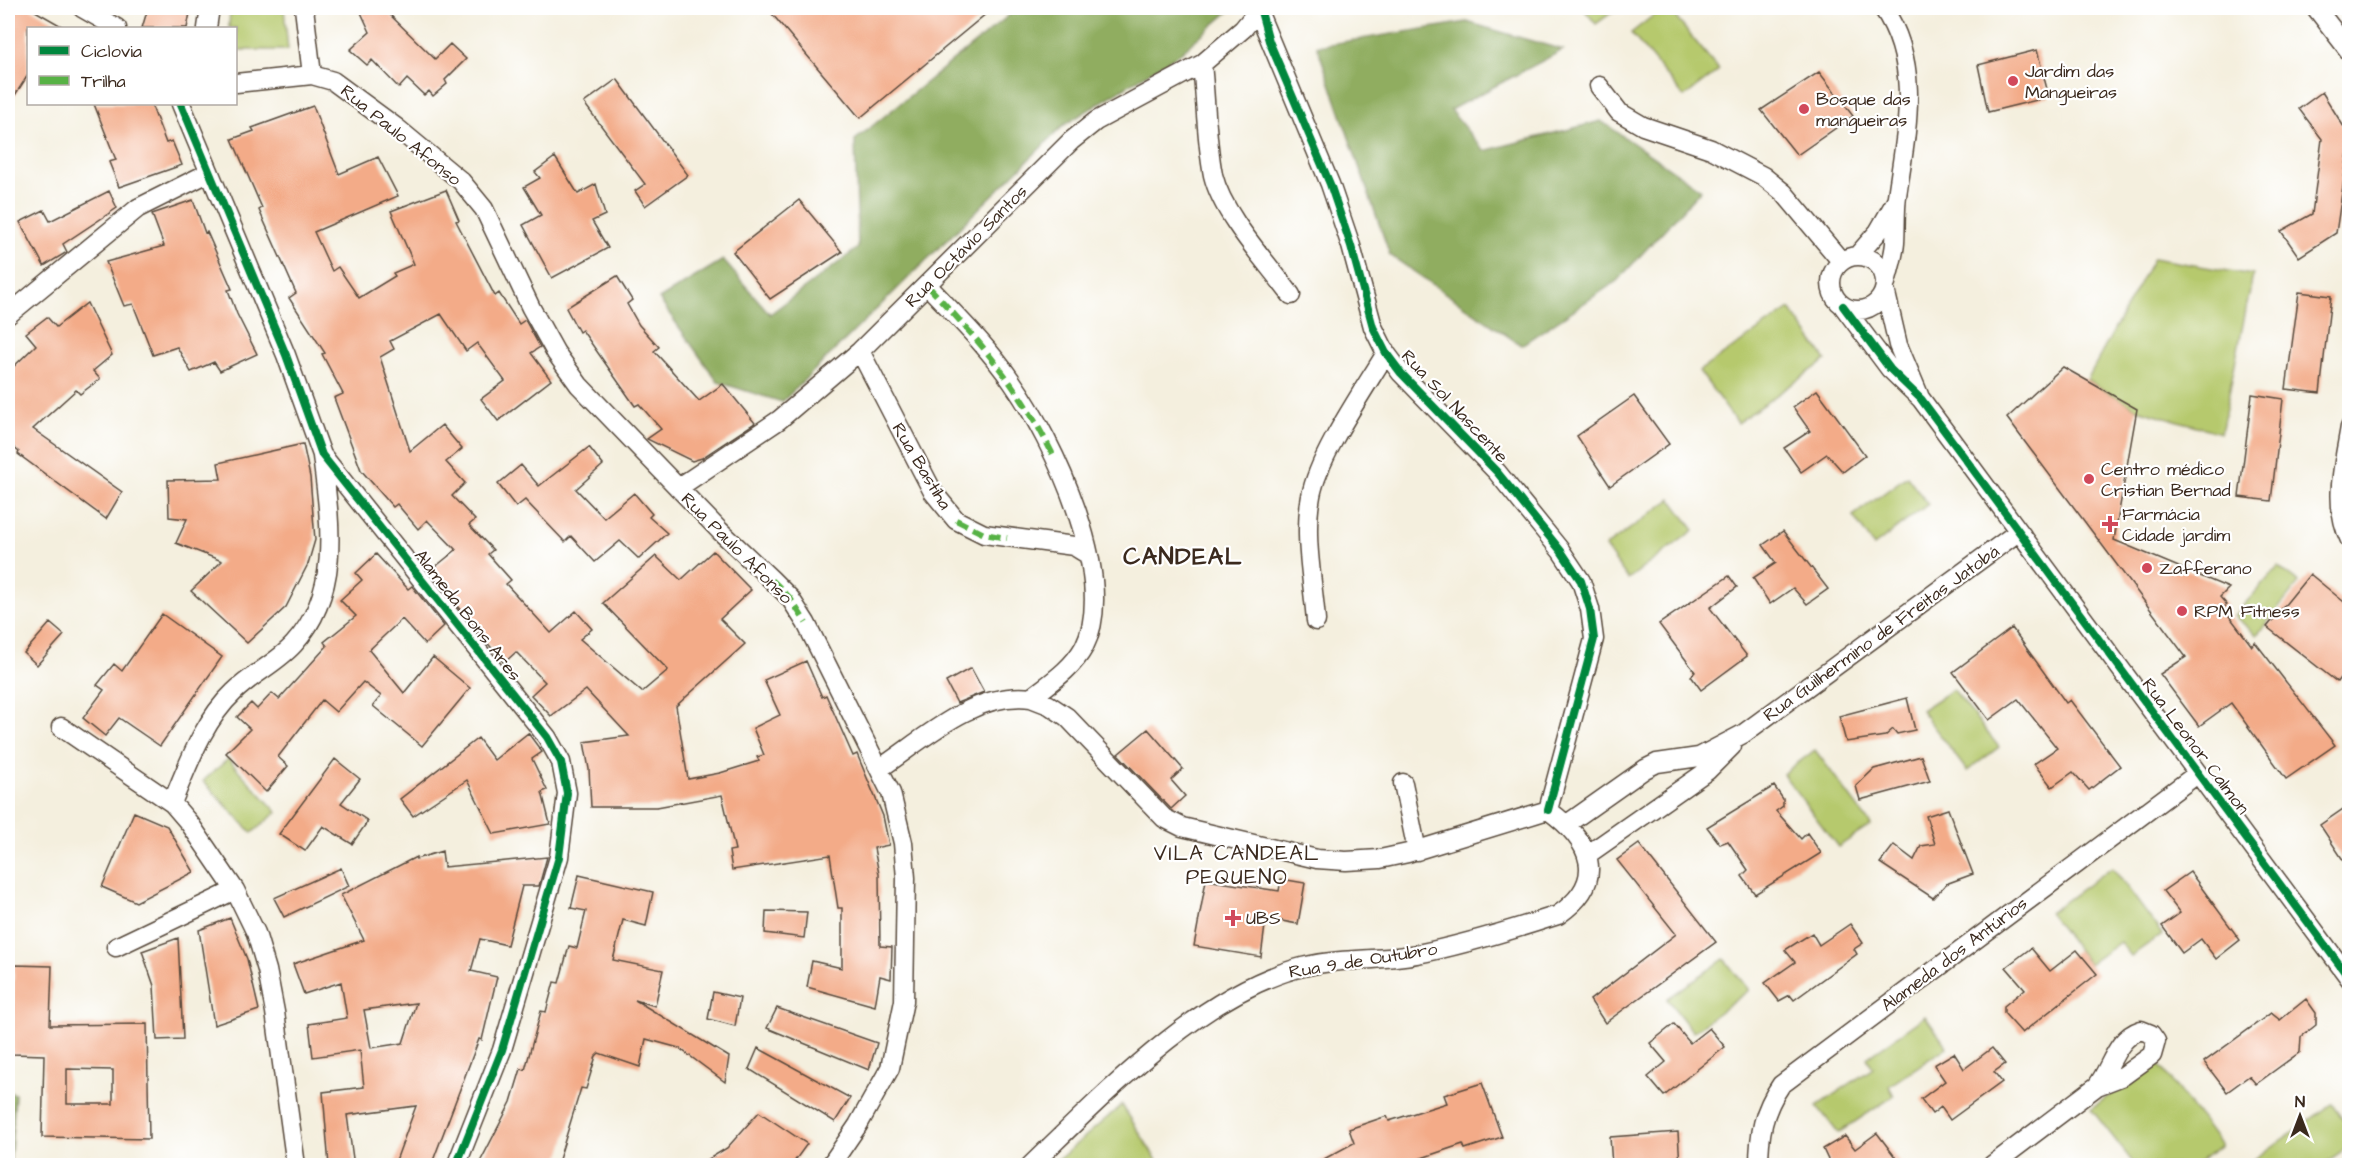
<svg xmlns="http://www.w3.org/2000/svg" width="2357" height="1173" viewBox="0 0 2357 1173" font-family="'Architects Daughter',sans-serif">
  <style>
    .green { fill: #b6c96d; stroke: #787a46; stroke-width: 1.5 }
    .forest { fill: #90ad60; stroke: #666c3f; stroke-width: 1.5 }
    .building { fill: #f3ab88; fill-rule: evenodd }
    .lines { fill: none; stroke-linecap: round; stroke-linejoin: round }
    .street-casing { stroke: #57483b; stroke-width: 21 }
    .street { stroke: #fff; stroke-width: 18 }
    .quiet { stroke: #57b245; stroke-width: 6; stroke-dasharray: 12 6; stroke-linecap: butt }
    .cycleway-casing { stroke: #fff; stroke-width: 11 }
    .cycleway { stroke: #00873e; stroke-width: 8 }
    .poi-dot { fill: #d1495b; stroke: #fff; stroke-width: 2 }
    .labels { text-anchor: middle; stroke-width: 4.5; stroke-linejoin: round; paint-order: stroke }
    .poi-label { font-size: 18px; fill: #3b2a1e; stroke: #fff; text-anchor: start }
    .street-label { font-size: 18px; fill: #3b2a1e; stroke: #fff }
    .quarter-label { font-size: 21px; letter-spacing: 1.5px; fill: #3b2a1e; stroke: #fff }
    .district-label { font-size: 24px; font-weight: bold; letter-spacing: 1.5px; fill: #3b2a1e; stroke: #fff }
  </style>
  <rect width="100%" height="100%" fill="#fff"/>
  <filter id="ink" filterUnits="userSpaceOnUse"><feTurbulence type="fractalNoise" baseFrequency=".0167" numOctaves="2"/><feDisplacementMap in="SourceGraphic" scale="12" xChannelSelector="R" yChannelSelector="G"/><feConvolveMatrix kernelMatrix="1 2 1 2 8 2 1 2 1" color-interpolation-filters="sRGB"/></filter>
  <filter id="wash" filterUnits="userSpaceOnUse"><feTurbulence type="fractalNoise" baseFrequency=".008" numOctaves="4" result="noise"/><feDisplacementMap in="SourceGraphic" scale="24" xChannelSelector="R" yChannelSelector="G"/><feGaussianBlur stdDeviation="1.35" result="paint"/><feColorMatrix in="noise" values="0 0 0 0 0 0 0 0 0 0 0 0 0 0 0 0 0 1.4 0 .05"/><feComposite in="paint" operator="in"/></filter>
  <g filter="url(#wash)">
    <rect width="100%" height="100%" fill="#f4efde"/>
    <path class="green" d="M230 8H284L288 50H236V28H229Z
      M1583 8H1618L1596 24Z
      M1663 8H1668L1719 70 1684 97 1631 33Z
      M2153 258 2253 275 2221 433 2137 409 2087 380Z
      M1790 309 1826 360 1737 423 1699 371Z
      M1907 476 1928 504 1874 546 1853 516Z
      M1671 499 1694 530 1628 579 1605 547Z
      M2278 567 2299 583 2257 635 2234 616Z
      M1953 689 1999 747 1967 771 1921 710Z
      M1815 750 1871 825 1838 847 1783 774Z
      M228 759 277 812 252 833 203 781Z
      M2112 867 2162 934 2131 956 2120 942 2089 964 2049 913Z
      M1724 959 1749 990 1693 1032 1667 999Z
      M1925 1016 1947 1047 1889 1086 1894 1096 1838 1133 1817 1106 1873 1068 1867 1058Z
      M2156 1061 2221 1145 2195 1165H2135L2091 1109Z
      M2332 1104 2349 1127V1146L2322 1165H2246Z
      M1122 1105 1160 1165H1052Z"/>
    <path class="forest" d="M1018 8H1233L1179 54 1064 125 782 402 718 382 659 299 723 260 770 314 858 248 855 140Z
      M1467 22 1563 50 1450 110 1484 151 1601 121 1701 190 1617 281 1521 345 1390 255 1317 46Z
      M8 1092 15 1094 10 1166 8 1165Z"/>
    <g id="blocks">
      <path class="building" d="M8 8H30L65 28H28V75L8 106Z
        M148 8H191L187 28H142Z
        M359 8H383L435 59 450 44 466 59 445 80 447 84 433 96 429 91 424 95 407 79 399 88 372 60 367 65 350 50 370 32Z
        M767 8H993L860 118Z
        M2037 50 2049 97 1988 112 1978 65Z
        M1819 72 1853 116 1797 155 1761 110Z
        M617 79 688 175 645 206 635 191 645 184 584 103Z
        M2322 92 2349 135V145L2336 233 2299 257 2281 231 2312 214 2322 139 2299 109Z
        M94 104H151L166 143 172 141 182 165 119 187 109 162 116 160Z
        M313 106 339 174 378 157 398 196 314 232 332 271 338 267 359 298 395 276 393 273 414 264 391 211 446 190 459 220 456 221 495 296 499 293 519 324 525 320 540 347 531 353 551 380 498 421 481 399 505 381 477 343 466 351 441 314 390 341 394 349 380 357 410 451 442 425 462 449 446 462 465 483 452 496 475 520 469 525 493 550 488 554 511 580 506 584 551 633 576 611 592 629 580 639 642 692 668 670 603 603 656 556 681 580 713 551 751 590 720 619 745 644 676 706 688 779 720 773 759 761 757 757 764 755 753 728 780 715 764 680 806 661 822 697 826 695 853 756 857 754 883 816 889 845 874 848 879 874 880 946 892 947 891 979 880 976 875 1006 807 987 812 961 842 968V908H838L830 855 732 870 729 851 735 850 722 795 657 807H591L589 769 584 742 629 736 586 690 551 716 531 695 545 682 516 652 504 663 429 572 456 550 427 520 418 529 397 504 393 507 361 470 334 398 343 394 322 354 325 353 289 298 296 293 259 210 262 208 232 139 254 131 252 128Z
        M555 157 578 194 596 184 605 215 592 221 608 248 552 278 523 225 541 215 524 187 540 178 535 172Z
        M109 191 117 208 63 244 67 252 44 266 20 222 44 210 50 221Z
        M193 200 205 233 207 232 232 289 228 290 237 314 257 354 220 371 214 362 191 372 177 347 153 355 133 304 124 306 106 262 164 246 152 214Z
        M799 200 842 252 770 299 733 252Z
        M617 276 632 300 627 304 639 325 659 347 654 351 699 401 723 384 755 423 702 458 692 461 647 439 661 429 639 404 635 406 582 330 579 332 566 308Z
        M2299 292 2331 296 2320 393 2286 389Z
        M87 303 112 355 93 371 100 379 80 394 76 390 33 429 122 492 106 519 18 454 19 452 8 443V372L36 345 26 333 47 317 56 327Z
        M2063 367 2137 409 2114 540 2229 588 2220 597 2227 605 2223 608 2252 646 2255 642 2335 745 2286 779 2231 703 2199 726 2160 674 2186 657 2007 418Z
        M1817 390 1865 455 1843 472 1827 454 1801 472 1784 448 1810 431 1793 407Z
        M2252 394 2283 399 2271 501 2239 497Z
        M1634 396 1669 444 1610 486 1577 436Z
        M303 444 310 477 315 540 308 564 286 607 247 643 191 591 222 561 176 543 187 519 169 517 168 480 221 479 218 463Z
        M589 447 603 465 576 489 604 518 634 493 652 514 649 517 667 533 639 559 620 541 595 562 571 536 565 542 525 500 516 507 498 484 521 465 539 486Z
        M1783 531 1828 589 1807 604 1793 588 1770 604 1753 578 1776 563 1763 545Z
        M376 554 408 589 412 586 444 626 425 644 402 619 369 650 404 693 433 657 470 688 422 746 373 706 381 696 363 682 336 712 322 700 278 757 288 766 266 792 226 753 250 729 237 717 251 703 257 709 272 693 279 699 327 646 324 642 356 616 340 600 362 580 356 573Z
        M2310 574 2349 606V665L2337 682 2267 627Z
        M1729 576 1737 587 1710 608 1747 656 1701 690 1691 676 1695 672 1659 624Z
        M162 614 222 657 160 746 119 718 105 736 83 718 104 690 97 685 114 664 122 671Z
        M50 623 64 635 37 665 24 653Z
        M2012 628 2066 703 2070 700 2120 766 2089 790 2073 772 2052 787 2034 764 2057 748 2018 699 1989 720 1953 672Z
        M971 668 984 692 957 703 946 682Z
        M1907 698 1915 730 1897 734 1893 729 1885 736 1846 742 1839 716Z
        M1148 729 1183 769 1171 780 1185 796 1171 809 1118 754Z
        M528 733 542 752 532 759 547 790 542 792 550 824 494 834 467 780 413 816 400 799 478 738 494 760Z
        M1921 756 1930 781 1860 800 1856 786 1874 769Z
        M335 759 360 779 341 803 368 821 352 844 323 826 305 851 279 834Z
        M1774 786 1783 799V806L1776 811 1801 839 1807 833 1821 853 1755 894 1742 876 1748 870 1728 841 1720 844 1707 827Z
        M2349 805V869L2320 825Z
        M1948 809 1973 874 1946 884 1933 898 1880 863 1894 845 1914 860 1921 846 1935 844 1926 816Z
        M134 812 167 826 194 872 136 902 102 887Z
        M1639 844 1716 942 1605 1023 1590 1000 1676 934 1617 860Z
        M442 851 444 867 547 857 539 886H522L507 945 480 939 471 971 497 977 482 1040 479 1039 431 1166H394L416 1106 347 1115 354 1166H329L323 1092 364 1087 360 1050 313 1057 309 1024 347 1018 341 982 304 994 293 964 364 940 341 895 416 857V859ZM416 1003 403 1043 371 1048 364 1010Z
        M341 868 349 886 284 917 274 898Z
        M2190 872 2240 940 2216 959 2201 939 2182 953 2162 926 2180 913 2163 891Z
        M579 875 653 892 646 926 623 920 613 960 663 970 655 1006 635 1000 729 1057 725 1082 679 1048 646 1039 640 1067 599 1053 596 1056 586 1089 581 1088 557 1166H478L511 1102 521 1069 525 1070 541 1011 546 1012 554 982 559 983 569 946 577 948 586 911 571 908Z
        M1281 879 1305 883 1298 924 1266 918 1261 957 1194 946 1206 880 1279 891Z
        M766 911 807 912 804 938 765 933Z
        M230 918 247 959 259 1010 214 1025 199 930Z
        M1850 924 1863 943 1854 949 1857 954 1794 1000 1790 995 1779 1001 1765 983 1795 962 1785 950 1812 933 1819 945Z
        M178 938 183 1039 157 1040 154 986 142 951Z
        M2031 948 2050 971 2077 950 2097 974 2022 1033 2004 1013V1006L2025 989 2006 967Z
        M14 965 52 966 50 1025 147 1024 149 1139 42 1137 44 1055 12 1054ZM67 1069 113 1070V1104H67Z
        M713 992 740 998 735 1026 708 1019Z
        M2306 999 2316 1013V1025L2301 1037 2300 1052 2256 1084 2249 1076 2227 1092 2204 1062 2271 1013 2280 1020Z
        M777 1008 877 1043 869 1070 767 1028Z
        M1674 1024 1690 1043 1709 1028 1725 1047 1664 1096 1648 1077 1666 1062 1650 1043Z
        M758 1048 850 1098 835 1122 749 1069Z
        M1992 1048 2005 1064 1994 1072 2002 1082 1950 1120 1941 1107 1932 1114 1921 1099 1945 1081 1934 1065 1954 1053 1964 1069Z
        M1482 1083 1502 1137 1465 1149 1463 1144 1398 1166H1311L1354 1143 1349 1129 1387 1116 1389 1121 1447 1103 1444 1095Z
        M759 1112 807 1144 791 1166H697L727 1148Z
        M1678 1132 1680 1166H1612L1610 1137Z
        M1877 1133 1902 1166H1831L1823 1149 1845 1136 1855 1149Z"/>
    </g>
  </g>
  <g filter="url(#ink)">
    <use href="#blocks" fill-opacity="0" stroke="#57483b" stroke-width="1.5"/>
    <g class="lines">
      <defs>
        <path id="street" d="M82 8 117 28
          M304 8 312 75
          M1883 8C1922 65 1906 132 1897 196 1895 211 1896 227 1895 243 1894 256 1889 270 1886 283
          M2316 8 2350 52
          M1258 11 1330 184 1351 246 1373 327 1386 353 1401 373 1497 472 1561 551 1581 581 1590 609 1594 639 1548 810
          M207 28 210 8
          M1202 64C1206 101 1206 139 1213 175 1223 216 1266 261 1291 295
          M236 83 312 75 333 81 397 128 461 181 484 209 531 308 556 353 579 385 720 531 772 580 790 598 806 623 891 793 903 843 906 878 904 1001 890 1068 858 1125 830 1166
          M1599 86 1619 112 1643 126 1711 149 1763 176 1784 193 1841 261
          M181 104 286 355 322 455 547 737 561 762 567 793 559 857 502 1050 456 1166
          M1831 283a27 27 0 1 1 54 0a27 27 0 1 1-54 0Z
          M1857 256 1878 232 1896 201
          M1885 289 1898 345 1919 395
          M1843 306 1890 369 1921 399 2350 979
          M8 315 138 208 208 173
          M860 351 933 492 956 520 984 534 1074 546 1087 554
          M2350 427C2344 464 2332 504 2350 540
          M678 488 779 420 860 351 1071 141 1096 121 1202 64 1243 29 1260 8
          M1316 621C1313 580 1303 536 1311 496 1318 456 1364 390 1386 353
          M1031 698 1049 705 1067 717 1164 818 1182 827 1317 859 1346 861 1380 859 1408 853 1548 810
          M61 727 172 803 190 824 235 890 256 933 267 970 275 1012 296 1166
          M879 769C924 739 974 691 1031 698 1050 683 1072 669 1084 647 1119 579 1053 440 1012 382 988 347 957 317 928 286
          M1403 783 1417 851
          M172 803C188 765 203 721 234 692 252 674 277 663 294 644 342 591 330 521 322 456
          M1567 824 1645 769 1657 763 1699 757 1743 734 2018 532
          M1587 855 1707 771 1732 746
          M116 947 235 890
          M1030 1166C1103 1096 1197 997 1295 969 1335 957 1377 962 1417 954 1464 945 1512 930 1558 915 1609 880 1591 841 1548 810
          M1759 1166C1759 1134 1763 1111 1781 1085L2197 774
          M1991 1166 2097 1086 2123 1076 2152 1055 2156 1041 2151 1034 2141 1030C2116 1038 2112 1066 2097 1086"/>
      </defs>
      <use href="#street" class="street-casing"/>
      <use href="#street" class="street"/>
      <path class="quiet" d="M928 286C982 344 1020 387 1055 459
        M956 520 984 534 1007 538
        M772 580 790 598 806 623"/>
      <defs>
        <path id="cycleway" d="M1260 8 1269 41 1330 184 1351 246 1373 327 1386 353 1401 373 1497 472 1561 551 1581 581 1590 609 1594 639 1548 810
          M181 104 286 355 322 455 547 737 561 762 567 793 559 857 502 1050 456 1166
          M1843 306 1890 369 1921 399 2350 979"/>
      </defs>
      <use href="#cycleway" class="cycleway-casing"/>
      <use href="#cycleway" class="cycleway"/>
    </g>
  </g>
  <g class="poi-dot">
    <circle cx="2013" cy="81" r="6"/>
    <circle cx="1804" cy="109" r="6"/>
    <circle cx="2089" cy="479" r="6"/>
    <path d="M2107 515h6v6h6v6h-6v6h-6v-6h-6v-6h6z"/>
    <circle cx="2147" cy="568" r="6"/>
    <circle cx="2182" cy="611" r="6"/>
    <path d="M1230 909h6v6h6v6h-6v6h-6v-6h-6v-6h6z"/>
  </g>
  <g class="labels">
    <g class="poi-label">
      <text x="2025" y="77">Jardim das<tspan x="2025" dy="21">Mangueiras</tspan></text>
      <text x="1816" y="105">Bosque das<tspan x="1816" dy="21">mangueiras</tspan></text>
      <text x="2101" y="475">Centro médico<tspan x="2101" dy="21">Cristian Bernad</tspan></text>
      <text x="2122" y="520">Farmácia<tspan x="2122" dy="21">Cidade jardim</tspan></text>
      <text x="2159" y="574">Zafferano</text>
      <text x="2194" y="617">RPM Fitness</text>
      <text x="1246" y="924">UBS</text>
    </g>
    <g class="street-label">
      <text transform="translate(401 135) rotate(39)" y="6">Rua Paulo Afonso</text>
      <text transform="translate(966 246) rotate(-45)" y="6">Rua Octávio Santos</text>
      <text transform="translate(1455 406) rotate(47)" y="6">Rua Sol Nascente</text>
      <text transform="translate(922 466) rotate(59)" y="6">Rua Bastíha</text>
      <text transform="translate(737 548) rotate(45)" y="6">Rua Paulo Afonso</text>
      <text transform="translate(468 615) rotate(52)" y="6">Alameda Bons Ares</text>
      <text transform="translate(1881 633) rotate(-36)" y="6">Rua Guilhermino de Freitas Jatobá</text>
      <text transform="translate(2196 746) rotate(53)" y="6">Rua Leonor Calmon</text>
      <text transform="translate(1954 954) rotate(-37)" y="6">Alameda dos Antúrios</text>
      <text transform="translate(1363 960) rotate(-9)" y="6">Rua 9 de Outubro</text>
    </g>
    <g class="quarter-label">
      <text x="1237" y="860">VILA CANDEAL<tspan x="1237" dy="24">PEQUENO</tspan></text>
    </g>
    <g class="district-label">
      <text x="1183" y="564">CANDEAL</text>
    </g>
  </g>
  <rect width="2357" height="1173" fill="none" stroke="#fff" stroke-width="30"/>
  <rect x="27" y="27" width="210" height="78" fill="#ffffff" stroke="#b1aaa5" stroke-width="1.5"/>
  <rect x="39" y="46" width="30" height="9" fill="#00873e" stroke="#b1aaa5" stroke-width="1.5"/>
  <text x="81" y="57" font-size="18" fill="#3b2a1e">Ciclovia</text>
  <rect x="39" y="76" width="30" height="9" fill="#57b245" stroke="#b1aaa5" stroke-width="1.5"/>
  <text x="81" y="87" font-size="18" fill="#3b2a1e">Trilha</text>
  <g transform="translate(2300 1116)" stroke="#ffffff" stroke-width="4.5" paint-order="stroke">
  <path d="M0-4.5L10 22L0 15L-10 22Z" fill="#3b2a1e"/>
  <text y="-9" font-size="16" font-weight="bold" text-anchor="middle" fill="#3b2a1e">N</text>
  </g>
</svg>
